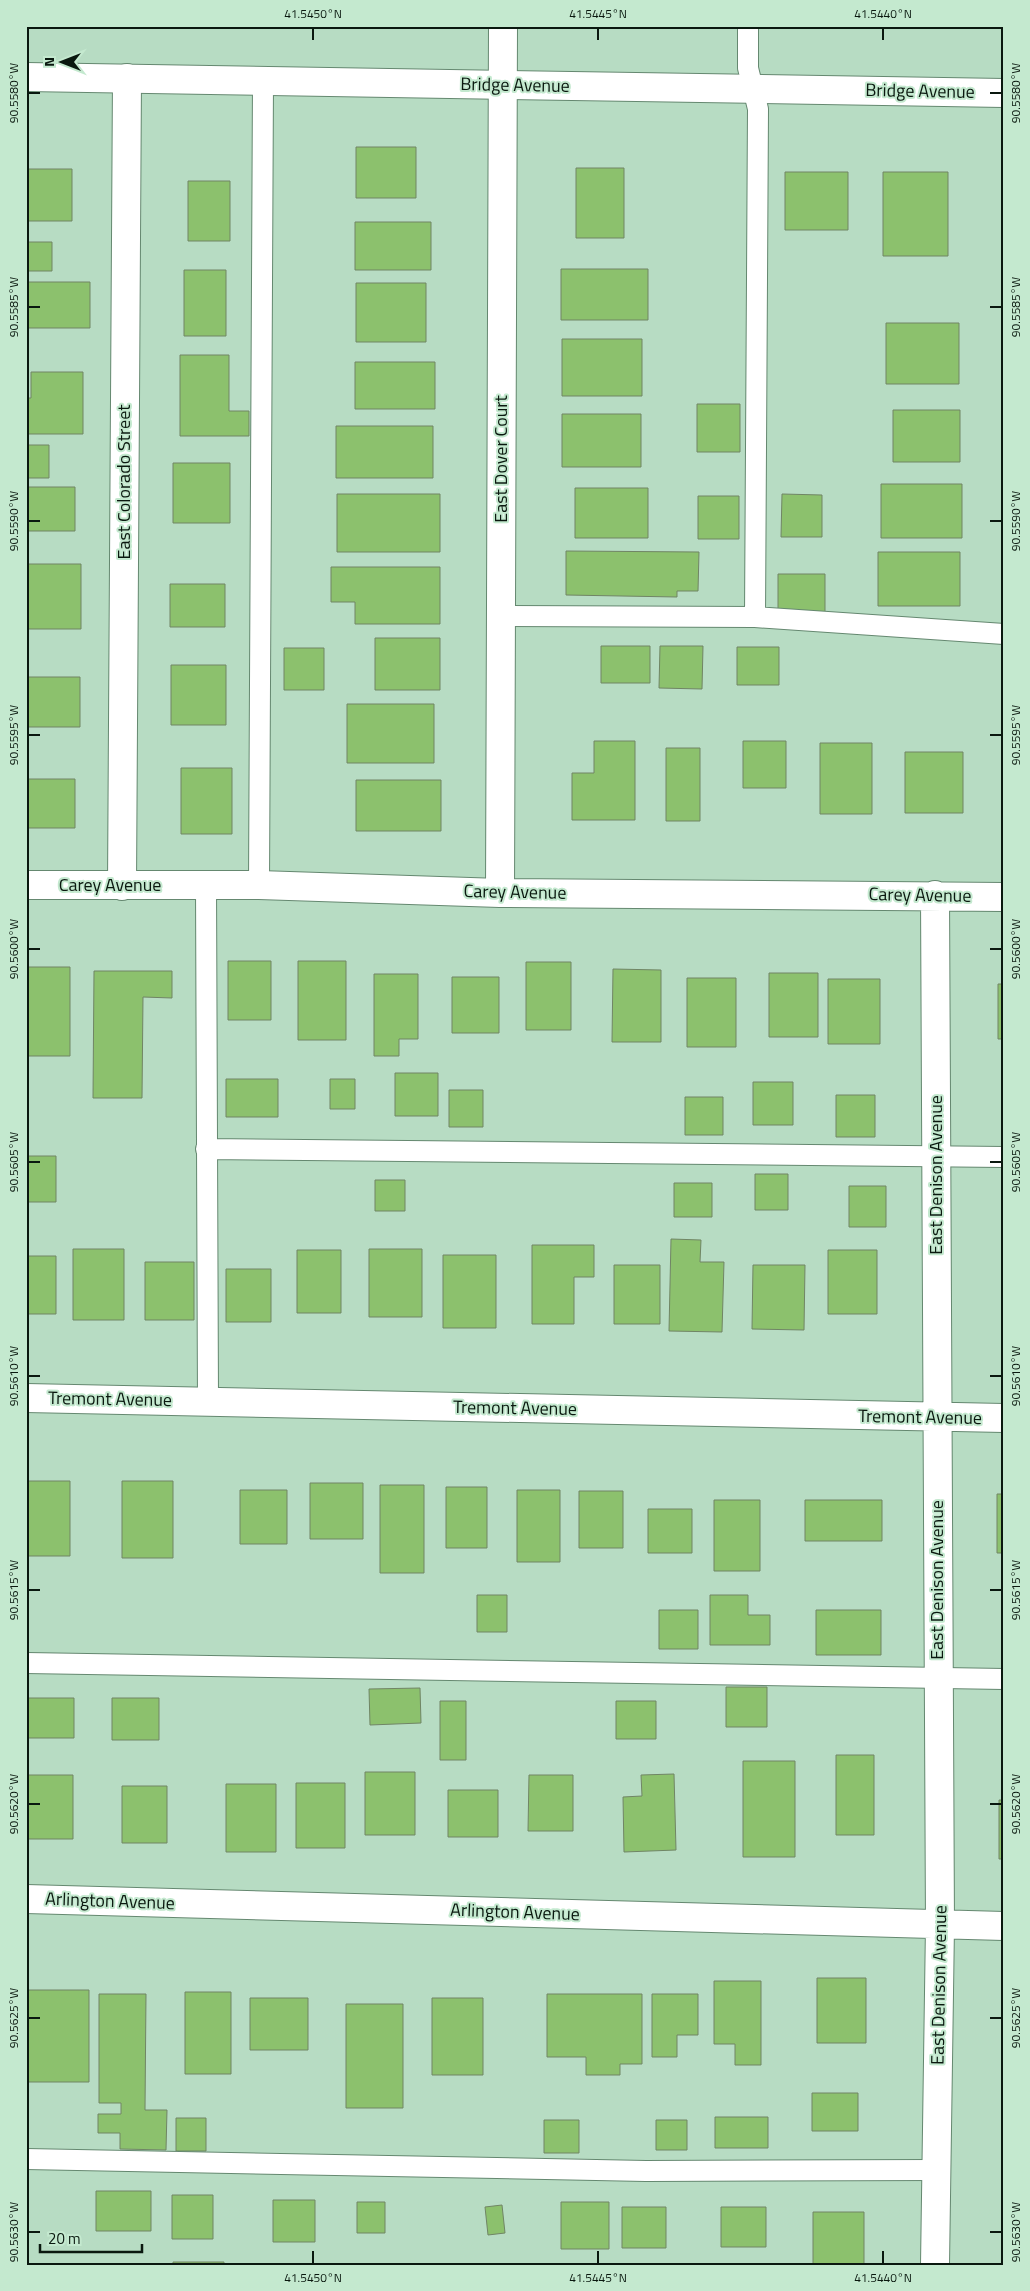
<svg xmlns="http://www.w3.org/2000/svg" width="1030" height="2291" viewBox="0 0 1030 2291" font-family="'Titillium Web',sans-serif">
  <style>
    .building { fill: #8cc16d; stroke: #708565 }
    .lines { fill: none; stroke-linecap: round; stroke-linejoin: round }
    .lane-casing { stroke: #658870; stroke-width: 22 }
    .street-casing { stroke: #658870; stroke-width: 30 }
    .secondary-casing { stroke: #658870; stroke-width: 30 }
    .lane { stroke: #fff; stroke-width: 20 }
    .street { stroke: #fff; stroke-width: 28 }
    .secondary { stroke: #fff; stroke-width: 28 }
    .ticks { fill: none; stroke: #0a180f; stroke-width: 2 }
    .labels { text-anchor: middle; stroke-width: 4; stroke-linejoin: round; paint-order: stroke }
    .street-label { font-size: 18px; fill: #0a180f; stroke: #c4e9cf }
    .neatline { fill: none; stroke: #0a180f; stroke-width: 2 }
    .ticks-label { font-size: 12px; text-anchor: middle; fill: #0a180f }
  </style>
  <rect width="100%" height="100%" fill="#b7dcc3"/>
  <path class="building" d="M356 147H416V198H356Z
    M576 168H624V238H576Z
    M26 169H72V221H26Z
    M785 172H848V230H785Z
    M883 172H948V256H883Z
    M188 181H230V241H188Z
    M355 222H431V270H355Z
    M26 242H52V271H26Z
    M561 269H648V320H561Z
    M184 270H226V336H184Z
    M26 282H90V328H26Z
    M356 283H426V342H356Z
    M886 323H959V384H886Z
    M562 339H642V396H562Z
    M180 355H229V411H249V436H180Z
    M355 362H435V409H355Z
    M31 372H83V434H26V398H31Z
    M697 404H740V452H697Z
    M893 410H960V462H893Z
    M562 414H641V467H562Z
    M336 426H433V478H336Z
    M26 445H49V478H26Z
    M173 463H230V523H173Z
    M881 484H962V538H881Z
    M26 487H75V531H26Z
    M575 488H648V538H575Z
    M337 494H440V552H337Z
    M782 494 822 495V537H781Z
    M698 496H739V539H698Z
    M566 551 699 552 698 591H677V597L566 595Z
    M878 552H960V606H878Z
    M26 564H81V629H26Z
    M331 567H440V624H355V602H331Z
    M778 574H825V613H778Z
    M170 584H225V627H170Z
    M375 638H440V690H375Z
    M601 646H650V683H601Z
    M660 646H703L702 689 659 688Z
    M737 647H779V685H737Z
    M284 648H324V690H284Z
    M171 665H226V725H171Z
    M27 677H80V727H27Z
    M347 704H434V763H347Z
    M594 741H635V820H572V773H594Z
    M743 741H786V788H743Z
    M820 743H872V814H820Z
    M666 748H700V821H666Z
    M905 752H963V813H905Z
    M181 768H232V834H181Z
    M28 779H75V828H28Z
    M356 780H441V831H356Z
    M228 961H271V1020H228Z
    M298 961H346V1040H298Z
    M526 962H571V1030H526Z
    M26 967H70V1056H26Z
    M613 969 661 970V1042H612Z
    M94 971H172V998L143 997 142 1098H93Z
    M769 973H818V1037H769Z
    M374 974H418V1039H399V1056H374Z
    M452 977H499V1033H452Z
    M687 978H736V1047H687Z
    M828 979H880V1044H828Z
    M998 984H1004V1039H998Z
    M395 1073H438V1116H395Z
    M226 1079H278V1117H226Z
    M330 1079H355V1109H330Z
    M753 1082H793V1125H753Z
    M449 1090H483V1127H449Z
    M836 1095H875V1137H836Z
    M685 1097H723V1135H685Z
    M26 1156H56V1202H26Z
    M755 1174H788V1210H755Z
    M375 1180H405V1211H375Z
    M674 1183H712V1217H674Z
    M849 1186H886V1227H849Z
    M671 1239 701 1240 700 1262H724L722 1332 669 1331Z
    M532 1245H594V1277H574V1324H532Z
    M73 1249H124V1320H73Z
    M369 1249H422V1317H369Z
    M297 1250H341V1313H297Z
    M828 1250H877V1314H828Z
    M443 1255H496V1328H443Z
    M26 1256H56V1314H26Z
    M145 1262H194V1320H145Z
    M614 1265H660V1324H614Z
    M753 1265H805L804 1330 752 1329Z
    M226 1269H271V1322H226Z
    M26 1481H70V1556H26Z
    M122 1481H173V1558H122Z
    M310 1483H363V1539H310Z
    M380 1485H424V1573H380Z
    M446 1487H487V1548H446Z
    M240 1490H287V1544H240Z
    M517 1490H560V1562H517Z
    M579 1491H623V1548H579Z
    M997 1494H1004V1553H997Z
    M714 1500H760V1571H714Z
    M805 1500H882V1541H805Z
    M648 1509H692V1553H648Z
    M477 1595H507V1632H477Z
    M710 1595H748V1615H770V1645H710Z
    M659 1610H698V1649H659Z
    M816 1610H881V1655H816Z
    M726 1687H767V1727H726Z
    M420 1688 421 1723 370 1725 369 1689Z
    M26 1698H74V1738H26Z
    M112 1698H159V1740H112Z
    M440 1701H466V1760H440Z
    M616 1701H656V1739H616Z
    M836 1755H874V1835H836Z
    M743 1761H795V1857H743Z
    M365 1772H415V1835H365Z
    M674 1774 676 1850 624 1852 623 1797 642 1796 641 1775Z
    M26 1775H73V1839H26Z
    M529 1775H573V1831H528Z
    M296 1783H345V1848H296Z
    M226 1784H276V1852H226Z
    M122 1786H167V1843H122Z
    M448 1790H498V1837H448Z
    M999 1800H1004V1859H999Z
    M817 1978H866V2043H817Z
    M714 1981H761V2065H735V2044H714Z
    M26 1990H89V2082H26Z
    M185 1992H231V2074H185Z
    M99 1994H146L145 2110H167L166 2150 120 2149V2133H98V2114H121V2103H99Z
    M547 1994H642V2064H620V2075H586V2057H547Z
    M652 1994H698V2035H677V2057H652Z
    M250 1998H308V2050H250Z
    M432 1998H483V2075H432Z
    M346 2004H403V2108H346Z
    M812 2093H858V2131H812Z
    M715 2117H768V2148H715Z
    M176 2118H206V2151H176Z
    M544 2120H579V2153H544Z
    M656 2120H687V2150H656Z
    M96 2191H151V2231H96Z
    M172 2195H213V2239H172Z
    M273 2200H315V2242H273Z
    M357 2202H385V2233H357Z
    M561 2202H609V2249H561Z
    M502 2205 505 2233 488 2235 485 2207Z
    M622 2207H666V2248H622Z
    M721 2207H766V2247H721Z
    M813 2212H864V2265H813Z
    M173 2262H224V2265H173Z"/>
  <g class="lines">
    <defs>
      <path id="lane" d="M748 26V68L758 109 755 617
        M501 616 755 617 1004 634
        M206 885 208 1401
        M259 885 263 81
        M206 1149 1004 1157
        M26 1663 1004 1679
        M26 2159 646 2171 935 2170"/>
      <path id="street" d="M26 885H259L500 893 1004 897
        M122 886 127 78
        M500 893 503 26
        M26 1398 1004 1418
        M26 1899 1004 1926
        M935 2265 940 1925 935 895"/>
      <path id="secondary" d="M26 77 1004 93"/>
    </defs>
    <use href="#lane" class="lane-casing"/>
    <use href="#street" class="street-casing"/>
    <use href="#secondary" class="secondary-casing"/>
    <use href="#lane" class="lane"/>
    <use href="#street" class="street"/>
    <use href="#secondary" class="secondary"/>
  </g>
  <path class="ticks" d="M313 28V40M598 28V40M883 28V40M28 93H40M990 93H1002M28 307H40M990 307H1002M28 521H40M990 521H1002M28 735H40M990 735H1002M28 949H40M990 949H1002M28 1162H40M990 1162H1002M28 1376H40M990 1376H1002M28 1590H40M990 1590H1002M28 1804H40M990 1804H1002M28 2018H40M990 2018H1002M28 2232H40M990 2232H1002M313 2251V2264M598 2251V2264M883 2251V2264"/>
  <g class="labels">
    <g class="street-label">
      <text transform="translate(515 85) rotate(1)" y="6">Bridge Avenue</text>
      <text transform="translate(920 91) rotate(1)" y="6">Bridge Avenue</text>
      <text transform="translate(501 459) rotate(-90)" y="6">East Dover Court</text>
      <text transform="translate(124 482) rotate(-90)" y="6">East Colorado Street</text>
      <text x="110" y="891">Carey Avenue</text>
      <text transform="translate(515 892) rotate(1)" y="6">Carey Avenue</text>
      <text transform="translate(920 895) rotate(1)" y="6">Carey Avenue</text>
      <text transform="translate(936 1175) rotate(-90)" y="6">East Denison Avenue</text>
      <text transform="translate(110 1399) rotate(1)" y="6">Tremont Avenue</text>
      <text transform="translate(515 1408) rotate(1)" y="6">Tremont Avenue</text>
      <text transform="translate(920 1417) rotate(1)" y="6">Tremont Avenue</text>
      <text transform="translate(937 1580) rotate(-90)" y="6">East Denison Avenue</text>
      <text transform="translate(110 1901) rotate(2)" y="6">Arlington Avenue</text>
      <text transform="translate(515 1912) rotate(2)" y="6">Arlington Avenue</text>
      <text transform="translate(939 1985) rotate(-89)" y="6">East Denison Avenue</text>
    </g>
  </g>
  <rect width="1030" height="2291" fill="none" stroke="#c4e9cf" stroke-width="55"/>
  <g transform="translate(62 62) rotate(270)" stroke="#c4e9cf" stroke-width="4" paint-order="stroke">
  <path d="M0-4L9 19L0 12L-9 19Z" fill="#0a180f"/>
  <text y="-8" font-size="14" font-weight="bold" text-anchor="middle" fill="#0a180f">N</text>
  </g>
  <path d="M40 2244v8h102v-8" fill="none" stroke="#0a180f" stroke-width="2.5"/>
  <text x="48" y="2244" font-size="15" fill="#0a180f" stroke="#c4e9cf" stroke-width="4" paint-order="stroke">20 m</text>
  <rect x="28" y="28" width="974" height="2236" class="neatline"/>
  <g class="ticks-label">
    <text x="313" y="18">41.5450°N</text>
    <text x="598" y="18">41.5445°N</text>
    <text x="883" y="18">41.5440°N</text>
    <text transform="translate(1016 93) rotate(-90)" y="4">90.5580°W</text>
    <text transform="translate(14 93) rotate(-90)" y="4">90.5580°W</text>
    <text transform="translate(1016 307) rotate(-90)" y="4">90.5585°W</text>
    <text transform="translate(14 307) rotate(-90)" y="4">90.5585°W</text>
    <text transform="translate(1016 521) rotate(-90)" y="4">90.5590°W</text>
    <text transform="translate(14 521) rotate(-90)" y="4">90.5590°W</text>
    <text transform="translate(1016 735) rotate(-90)" y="4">90.5595°W</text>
    <text transform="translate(14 735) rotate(-90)" y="4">90.5595°W</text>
    <text transform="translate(1016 949) rotate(-90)" y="4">90.5600°W</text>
    <text transform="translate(14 949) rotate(-90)" y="4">90.5600°W</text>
    <text transform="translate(1016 1162) rotate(-90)" y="4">90.5605°W</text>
    <text transform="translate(14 1162) rotate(-90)" y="4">90.5605°W</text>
    <text transform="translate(14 1376) rotate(-90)" y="4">90.5610°W</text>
    <text transform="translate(1016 1376) rotate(-90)" y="4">90.5610°W</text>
    <text transform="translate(1016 1590) rotate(-90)" y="4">90.5615°W</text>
    <text transform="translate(14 1590) rotate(-90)" y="4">90.5615°W</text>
    <text transform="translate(14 1804) rotate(-90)" y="4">90.5620°W</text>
    <text transform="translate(1016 1804) rotate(-90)" y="4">90.5620°W</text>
    <text transform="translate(14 2018) rotate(-90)" y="4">90.5625°W</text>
    <text transform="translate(1016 2018) rotate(-90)" y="4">90.5625°W</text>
    <text transform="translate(14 2232) rotate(-90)" y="4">90.5630°W</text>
    <text transform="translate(1016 2232) rotate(-90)" y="4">90.5630°W</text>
    <text x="313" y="2282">41.5450°N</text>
    <text x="598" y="2282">41.5445°N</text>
    <text x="883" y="2282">41.5440°N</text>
  </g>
</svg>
